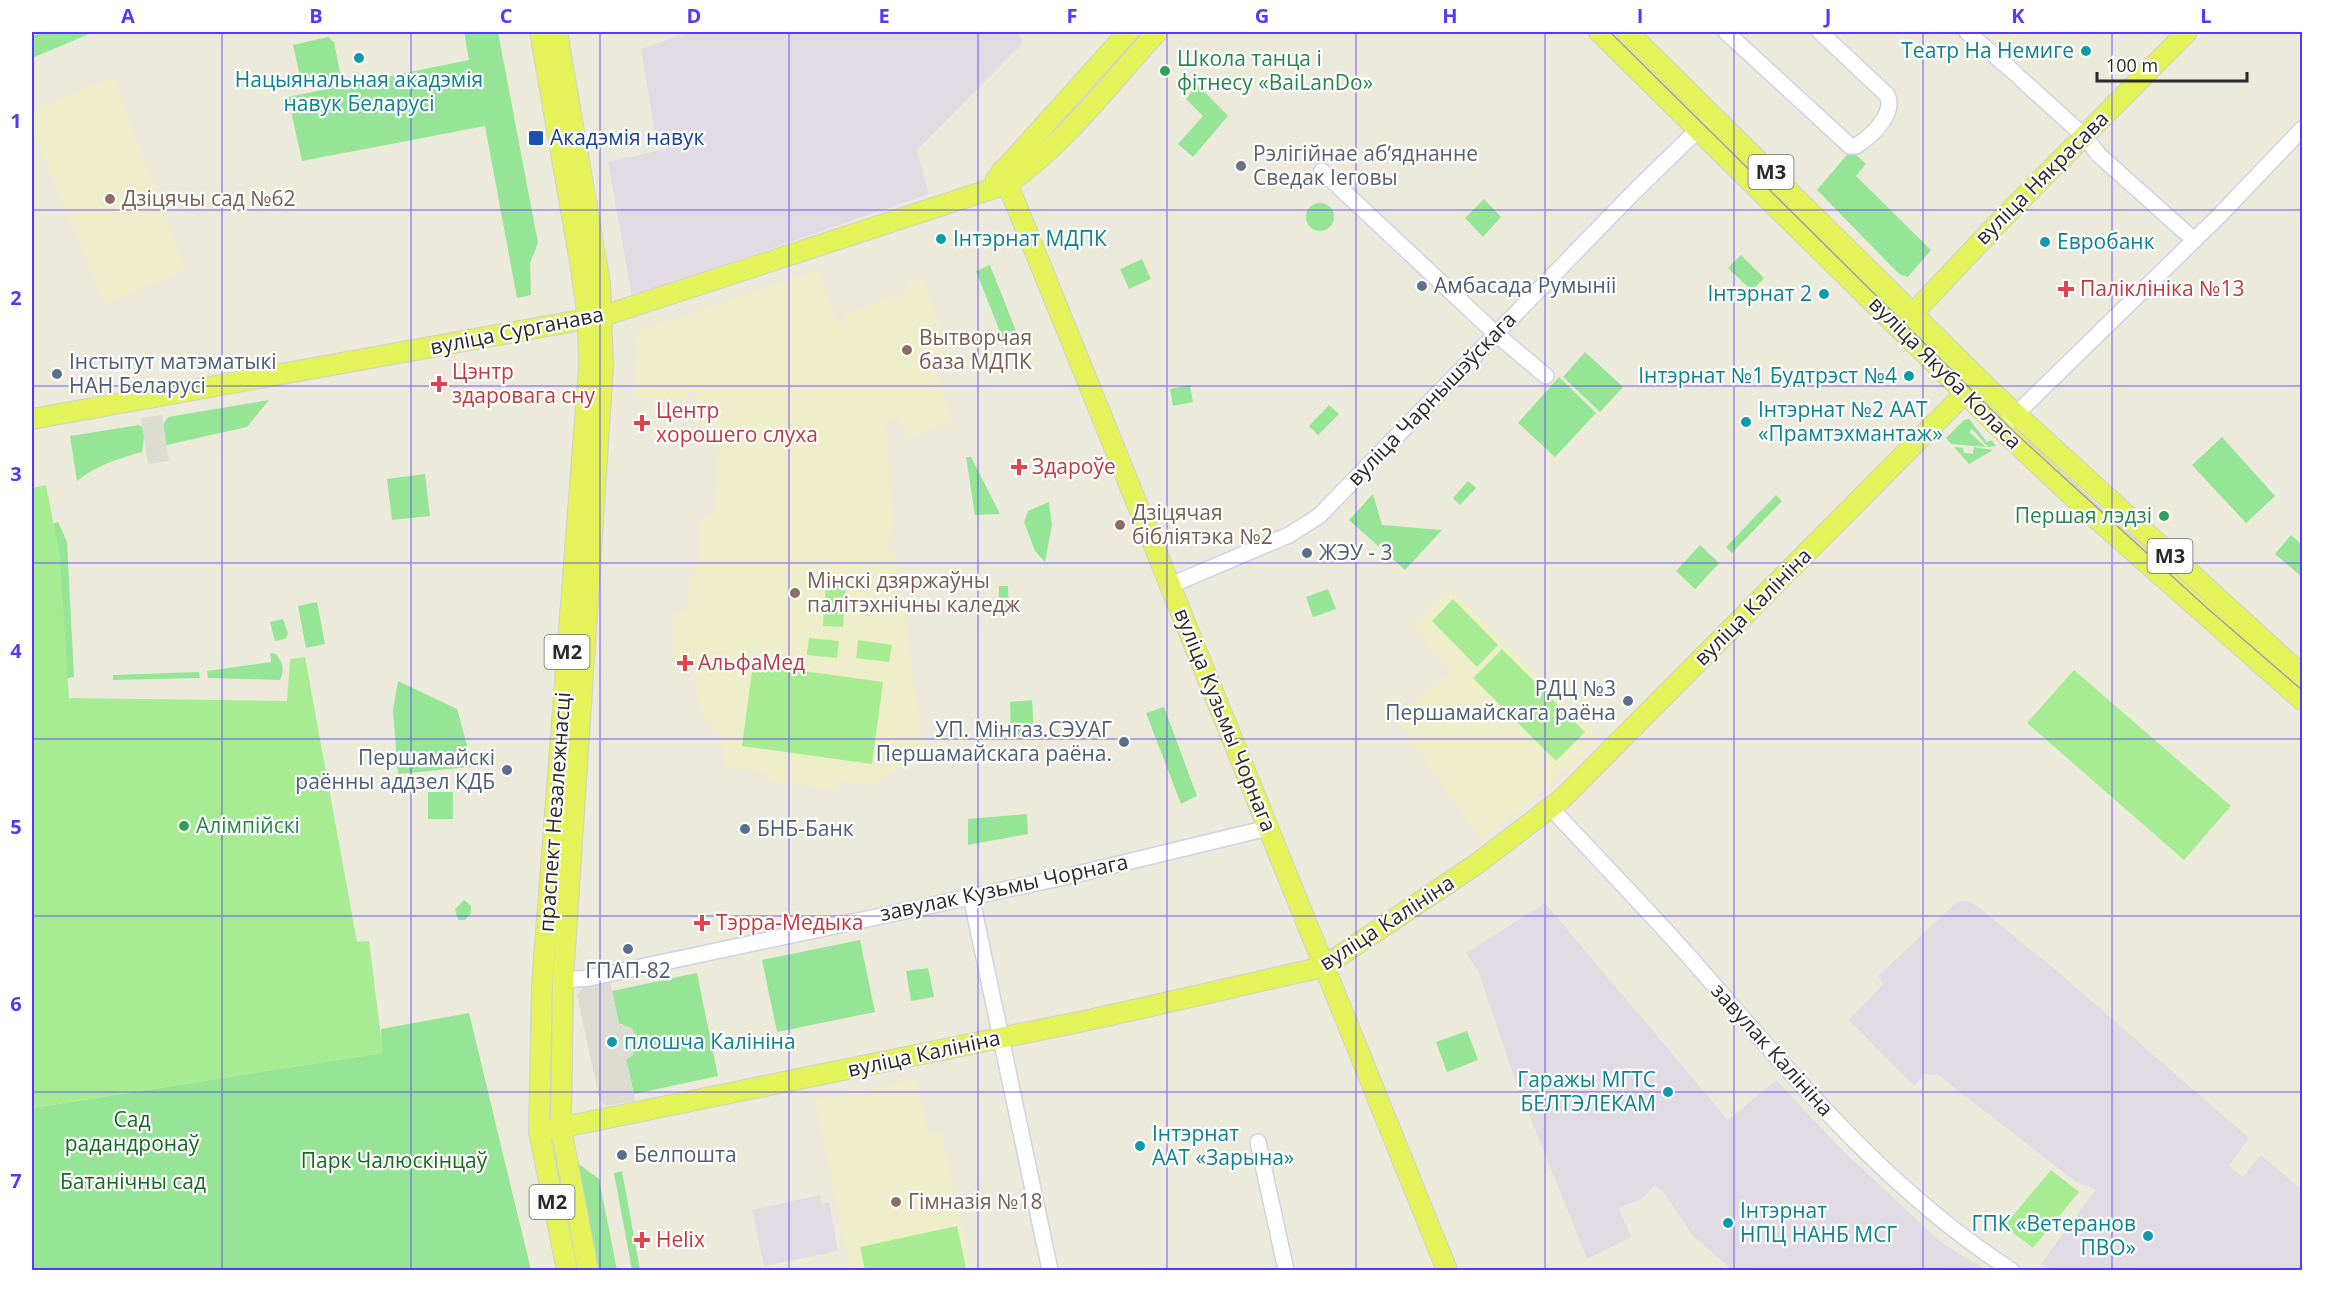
<svg xmlns="http://www.w3.org/2000/svg" width="2334" height="1302" viewBox="0 0 2334 1302" font-family="'Open Sans',sans-serif">
  <style>
    .industrial { fill: #e1dce4 }
    .education { fill: #eeeeca }
    .green { fill: #96e496 }
    .pitch { fill: #a7ec92 }
    .plaza { fill: #dcdcd2 }
    .lines { fill: none; stroke-linecap: round; stroke-linejoin: round }
    .minor-casing { stroke: #d3d0e3; stroke-width: 18 }
    .major-casing { stroke: #d0d0d0; stroke-width: 22 }
    .minor { stroke: #fff; stroke-width: 15 }
    .major { stroke: #e3f359; stroke-width: 20 }
    .tram { stroke: #a29eb4; stroke-width: 1.5 }
    .grid { fill: none; stroke: #5637fd; stroke-width: 1.5; stroke-opacity: 0.55 }
    .culture-dot { fill: #0f9aa8; stroke: #fff; stroke-width: 2 }
    .leisure-dot { fill: #2e9e5b; stroke: #fff; stroke-width: 2 }
    .transit-dot { fill: #1a4fb4; stroke: #fff; stroke-width: 2 }
    .worship-dot { fill: #6b7280; stroke: #fff; stroke-width: 2 }
    .education-dot { fill: #8d6e63; stroke: #fff; stroke-width: 2 }
    .service-dot { fill: #5c6f8a; stroke: #fff; stroke-width: 2 }
    .health-dot { fill: #e0444e; stroke: #fff; stroke-width: 2 }
    .labels { text-anchor: middle; stroke-width: 4.5; stroke-linejoin: round; paint-order: stroke }
    .shield { fill: #fff; stroke: #6a6a6a; stroke-width: 1.5 }
    .shield-label { font-size: 20px; font-weight: bold; fill: #2a2a2a }
    .culture-label { font-size: 21px; fill: #0d838f; stroke: #fff; text-anchor: start }
    .leisure-label { font-size: 21px; fill: #27864d; stroke: #fff; text-anchor: start }
    .transit-label { font-size: 21px; fill: #164399; stroke: #fff; text-anchor: start }
    .worship-label { font-size: 21px; fill: #5b616d; stroke: #fff; text-anchor: start }
    .street-label { font-size: 21px; fill: #2a2a2a; stroke: #fff }
    .education-label { font-size: 21px; fill: #785e54; stroke: #fff; text-anchor: start }
    .service-label { font-size: 21px; fill: #4e5e75; stroke: #fff; text-anchor: start }
    .health-label { font-size: 21px; fill: #be3a42; stroke: #fff; text-anchor: start }
    .park-label { font-size: 21px; fill: #186823; stroke: #fff }
    .neatline { fill: none; stroke: #5637fd; stroke-width: 2 }
    .grid-label { font-size: 20px; text-anchor: middle; font-weight: bold; fill: #5637fd }
  </style>
  <rect width="100%" height="100%" fill="#ecebdb"/>
  <path class="industrial" d="M690 32H1017L1023 43 917 150 929 194 632 297 608 162 666 149 664 139H656L641 49Z
    M1967 901 1973 903 2057 971 2249 1138 2229 1166 2243 1177 2261 1155 2302 1190V1270H2048L2040 1265 2096 1189 2076 1182 1938 1075 1925 1074 1914 1086 1849 1020 1883 984 1878 976 1957 902Z
    M1545 903 1728 1120 1776 1080 1841 1149 1941 1242 1986 1270H1729L1727 1265 1693 1236 1662 1190 1654 1186 1642 1199 1619 1208 1631 1237 1587 1259 1517 1085 1478 971 1466 953Z
    M820 1195 822 1204 829 1202 838 1251 764 1266 752 1210Z"/>
  <path class="education" d="M1986 32H2023L2005 50Z
    M113 77 185 270 105 304 32 129V111Z
    M818 270 825 288 824 292 840 326H847L843 315 909 291 906 283 922 277 955 362 935 369 952 421 908 439 899 417 885 421 893 530 888 538V547L896 553 923 750 874 785 839 781 838 790 769 781 764 771 725 768 721 738 701 714 694 668 673 667 674 612H688L689 574H698L700 515H716L719 426 694 424 695 392H687L686 403 634 397 638 342 635 338 645 324 650 328Z
    M1451 588 1600 739 1534 798 1481 840 1395 717 1451 671 1413 626Z
    M916 1080 928 1135 941 1132 971 1270H851L815 1100Z"/>
  <path class="green" d="M42 32H94L32 58V36Z
    M464 32H498L538 243 530 263 531 295 517 298 485 126 302 161 288 97 469 60Z
    M328 37 334 42 341 77 306 85 301 81 293 45Z
    M1197 84 1228 116 1193 157 1178 144 1203 116 1186 99Z
    M1851 150 1866 164 1856 176 1931 250 1908 277 1899 274 1817 190Z
    M1484 199 1501 217 1483 237 1465 218Z
    M1306 217a14 14 0 1 1 28 0a14 14 0 1 1-28 0Z
    M1741 255 1764 278 1752 291 1728 268Z
    M1142 259 1151 279 1129 289 1120 269Z
    M990 265 1020 341 1006 347 976 271Z
    M1585 352 1623 387 1600 412 1563 377Z
    M1559 377 1596 413 1555 457 1518 423Z
    M1190 385 1193 402 1173 406 1170 389Z
    M269 400 247 427 162 446 158 433 168 417Z
    M1329 405 1339 414 1318 435 1309 426Z
    M1969 419 1987 442 1991 440 1996 446 1988 447 1972 429 1969 432 1986 447 1951 444 1946 438 1964 420Z
    M139 425 145 429 142 452C118 459 96 465 77 481L70 436Z
    M2222 437 2275 496 2246 523 2192 465Z
    M1954 447 1963 448 1964 453 1973 454 1974 447 1993 450 1969 464Z
    M966 457H971L1000 514 975 515Z
    M425 474 430 516 392 520 387 479Z
    M1468 481 1476 488 1460 505 1453 498Z
    M1373 494 1382 525 1442 530 1405 570 1349 520Z
    M1776 495 1782 501 1732 553 1726 547Z
    M1049 502 1052 525 1045 562 1035 551 1024 522 1028 511Z
    M58 522 67 542 74 677 59 680 32 530Z
    M2291 535 2302 545V577L2275 554Z
    M1700 545 1719 563 1695 589 1676 571Z
    M999 586H1008L1009 614H999Z
    M1328 589 1336 609 1313 617 1306 597Z
    M317 602 325 644 306 648 298 606Z
    M283 619 288 634 285 639 275 641 270 622Z
    M270 653 276 654C283 663 285 670 280 680L208 678 207 671 271 662Z
    M199 672 200 678 113 680V675Z
    M398 681 457 709 469 752 480 766 398 774 393 710Z
    M1032 700 1034 734 1011 735 1010 702Z
    M1164 707 1197 796 1181 804 1146 713Z
    M428 792H453V819H428Z
    M1027 814 1028 834 968 845V819Z
    M464 900 471 906V913L465 920H458L455 909Z
    M860 940 875 1012 777 1032 762 960Z
    M928 968 934 997 911 1001 906 971Z
    M697 973 718 1076 634 1094 626 1059 623 1024H619L612 991Z
    M469 1013 531 1270H32V1108L382 1053 381 1029Z
    M1467 1031 1478 1060 1447 1072 1436 1042Z
    M576 1162 599 1179 617 1270H598Z
    M622 1171 640 1270H632L614 1173Z"/>
  <path class="pitch" d="M46 485 60 556 69 698 287 701 290 659 305 657 357 942 369 941 383 1053 32 1108V488Z
    M826 584 846 586 843 627 823 626Z
    M1453 599 1498 645 1477 667 1432 621Z
    M809 638 839 641 837 658 807 655Z
    M858 640 892 645 889 662 856 658Z
    M1502 649 1585 732 1556 761 1473 678Z
    M753 664 883 682 872 764 742 746Z
    M2074 670 2231 806 2184 860 2027 723Z
    M2051 1170 2079 1192 2033 1248 2004 1226Z
    M957 1226 966 1268 953 1270H865L860 1247Z"/>
  <path class="plaza" d="M162 415 169 461 148 464 141 418Z
    M610 982 619 1024 632 1028 638 1040 633 1055 626 1060 635 1101 606 1106 600 1101 577 996 583 987Z"/>
  <g class="lines">
    <defs>
      <path id="minor" d="M1726 32 1850 146H1856C1872 136 1896 113 1887 95L1820 32
        M1967 32 2016 74
        M2021 79 2084 136 2099 155 2194 240
        M1322 171 1496 334 1546 376
        M2009 421 2218 217 2302 129
        M1171 585 1289 535 1319 516 1634 192 1706 122
        M1551 808C1598 859 1647 909 1693 961 1791 1073 1885 1189 2011 1270
        M971 896 1050 1270
        M563 980 589 978 1069 876 1268 828
        M1258 1142 1286 1270"/>
      <path id="major" d="M540 32 580 262 588 318 589 367 542 985 539 1132 567 1270
        M557 32 600 284 603 367 563 980 561 1128 588 1270
        M1599 32 2001 429 2090 513 2302 700
        M1628 32 1993 393 2302 675
        M1002 170 1447 1270
        M996 179 1128 32
        M1905 322 2000 221 2187 32
        M32 419 603 316 1007 184C1061 148 1113 80 1157 32
        M539 1132 1098 1018 1323 967 1478 863 1563 798 1979 379"/>
    </defs>
    <use href="#minor" class="minor-casing"/>
    <use href="#major" class="major-casing"/>
    <use href="#minor" class="minor"/>
    <use href="#major" class="major"/>
    <path class="tram" d="M1610 32 2012 430 2207 608 2302 690"/>
  </g>
  <path class="grid" d="M222 32V1270M411 32V1270M600 32V1270M789 32V1270M978 32V1270M1167 32V1270M1356 32V1270M1545 32V1270M1734 32V1270M1923 32V1270M2112 32V1270M32 210H2302M32 386H2302M32 563H2302M32 739H2302M32 916H2302M32 1092H2302"/>
  <g class="culture-dot">
    <circle cx="2086" cy="51" r="6"/>
    <circle cx="359" cy="58" r="6"/>
    <circle cx="941" cy="239" r="6"/>
    <circle cx="2045" cy="242" r="6"/>
    <circle cx="1824" cy="294" r="6"/>
    <circle cx="1909" cy="376" r="6"/>
    <circle cx="1746" cy="422" r="6"/>
    <circle cx="612" cy="1042" r="6"/>
    <circle cx="1668" cy="1092" r="6"/>
    <circle cx="1140" cy="1146" r="6"/>
    <circle cx="1728" cy="1223" r="6"/>
    <circle cx="2148" cy="1236" r="6"/>
  </g>
  <g class="leisure-dot">
    <circle cx="1165" cy="71" r="6"/>
    <circle cx="2164" cy="516" r="6"/>
    <circle cx="184" cy="826" r="6"/>
  </g>
  <rect class="transit-dot" x="528" y="130" width="16" height="16" rx="3"/>
  <circle class="worship-dot" cx="1241" cy="166" r="6"/>
  <g class="education-dot">
    <circle cx="110" cy="199" r="6"/>
    <circle cx="907" cy="350" r="6"/>
    <circle cx="1120" cy="525" r="6"/>
    <circle cx="795" cy="593" r="6"/>
    <circle cx="896" cy="1202" r="6"/>
  </g>
  <g class="service-dot">
    <circle cx="1422" cy="286" r="6"/>
    <circle cx="57" cy="374" r="6"/>
    <circle cx="1307" cy="553" r="6"/>
    <circle cx="1628" cy="701" r="6"/>
    <circle cx="1124" cy="742" r="6"/>
    <circle cx="507" cy="770" r="6"/>
    <circle cx="745" cy="829" r="6"/>
    <circle cx="628" cy="949" r="6"/>
    <circle cx="622" cy="1155" r="6"/>
  </g>
  <g class="health-dot">
    <path d="M2063 280h6v6h6v6h-6v6h-6v-6h-6v-6h6z"/>
    <path d="M436 375h6v6h6v6h-6v6h-6v-6h-6v-6h6z"/>
    <path d="M639 414h6v6h6v6h-6v6h-6v-6h-6v-6h6z"/>
    <path d="M1016 458h6v6h6v6h-6v6h-6v-6h-6v-6h6z"/>
    <path d="M682 654h6v6h6v6h-6v6h-6v-6h-6v-6h6z"/>
    <path d="M699 914h6v6h6v6h-6v6h-6v-6h-6v-6h6z"/>
    <path d="M639 1231h6v6h6v6h-6v6h-6v-6h-6v-6h6z"/>
  </g>
  <g class="labels">
    <g class="shield">
      <rect x="1748.5" y="155" width="45" height="34" rx="4.5"/>
      <rect x="2147.5" y="539" width="45" height="34" rx="4.5"/>
      <rect x="544.5" y="635" width="45" height="34" rx="4.5"/>
      <rect x="529.5" y="1185" width="45" height="34" rx="4.5"/>
    </g>
    <g class="shield-label">
      <text x="1771" y="179">М3</text>
      <text x="2170" y="563">М3</text>
      <text x="567" y="659">М2</text>
      <text x="552" y="1209">М2</text>
    </g>
    <g class="culture-label">
      <text x="2074" y="58" text-anchor="end">Театр На Немиге</text>
      <text x="359" y="87" text-anchor="middle">Нацыянальная акадэмія<tspan x="359" dy="24">навук Беларусі</tspan></text>
      <text x="953" y="246">Інтэрнат МДПК</text>
      <text x="2057" y="249">Евробанк</text>
      <text x="1812" y="301" text-anchor="end">Інтэрнат 2</text>
      <text x="1897" y="383" text-anchor="end">Інтэрнат №1 Будтрэст №4</text>
      <text x="1758" y="417">Інтэрнат №2 ААТ<tspan x="1758" dy="24">«Прамтэхмантаж»</tspan></text>
      <text x="624" y="1049">плошча Калініна</text>
      <text x="1656" y="1087" text-anchor="end">Гаражы МГТС<tspan x="1656" dy="24">БЕЛТЭЛЕКАМ</tspan></text>
      <text x="1152" y="1141">Інтэрнат<tspan x="1152" dy="24">ААТ «Зарына»</tspan></text>
      <text x="1740" y="1218">Інтэрнат<tspan x="1740" dy="24">НПЦ НАНБ МСГ</tspan></text>
      <text x="2136" y="1231" text-anchor="end">ГПК «Ветеранов<tspan x="2136" dy="24">ПВО»</tspan></text>
    </g>
    <g class="leisure-label">
      <text x="1177" y="66">Школа танца і<tspan x="1177" dy="24">фітнесу «BaiLanDo»</tspan></text>
      <text x="2152" y="523" text-anchor="end">Першая лэдзі</text>
      <text x="196" y="833">Алімпійскі</text>
    </g>
    <g class="transit-label">
      <text x="550" y="145">Акадэмія навук</text>
    </g>
    <g class="worship-label">
      <text x="1253" y="161">Рэлігійнае абʼяднанне<tspan x="1253" dy="24">Сведак Іеговы</tspan></text>
    </g>
    <g class="street-label">
      <text transform="translate(2042 178) rotate(-45)" y="7">вуліца Някрасава</text>
      <text transform="translate(517 331) rotate(-11)" y="7">вуліца Сурганава</text>
      <text transform="translate(1945 373) rotate(45)" y="7">вуліца Якуба Коласа</text>
      <text transform="translate(1432 399) rotate(-46)" y="7">вуліца Чарнышэўскага</text>
      <text transform="translate(1753 607) rotate(-45)" y="7">вуліца Калініна</text>
      <text transform="translate(1225 720) rotate(68)" y="7">вуліца Кузьмы Чорнага</text>
      <text transform="translate(555 812) rotate(-86)" y="7">праспект Незалежнасці</text>
      <text transform="translate(1004 888) rotate(-12)" y="7">завулак Кузьмы Чорнага</text>
      <text transform="translate(1387 923) rotate(-33)" y="7">вуліца Калініна</text>
      <text transform="translate(1772 1050) rotate(48)" y="7">завулак Калініна</text>
      <text transform="translate(924 1054) rotate(-12)" y="7">вуліца Калініна</text>
    </g>
    <g class="education-label">
      <text x="122" y="206">Дзіцячы сад №62</text>
      <text x="919" y="345">Вытворчая<tspan x="919" dy="24">база МДПК</tspan></text>
      <text x="1132" y="520">Дзіцячая<tspan x="1132" dy="24">бібліятэка №2</tspan></text>
      <text x="807" y="588">Мінскі дзяржаўны<tspan x="807" dy="24">палітэхнічны каледж</tspan></text>
      <text x="908" y="1209">Гімназія №18</text>
    </g>
    <g class="service-label">
      <text x="1434" y="293">Амбасада Румыніі</text>
      <text x="69" y="369">Інстытут матэматыкі<tspan x="69" dy="24">НАН Беларусі</tspan></text>
      <text x="1319" y="560">ЖЭУ - 3</text>
      <text x="1616" y="696" text-anchor="end">РДЦ №3<tspan x="1616" dy="24">Першамайскага раёна</tspan></text>
      <text x="1112" y="737" text-anchor="end">УП. Мінгаз.СЭУАГ<tspan x="1112" dy="24">Першамайскага раёна.</tspan></text>
      <text x="495" y="765" text-anchor="end">Першамайскі<tspan x="495" dy="24">раённы аддзел КДБ</tspan></text>
      <text x="757" y="836">БНБ-Банк</text>
      <text x="628" y="978" text-anchor="middle">ГПАП-82</text>
      <text x="634" y="1162">Белпошта</text>
    </g>
    <g class="health-label">
      <text x="2080" y="296">Паліклініка №13</text>
      <text x="452" y="379">Цэнтр<tspan x="452" dy="24">здаровага сну</tspan></text>
      <text x="656" y="418">Центр<tspan x="656" dy="24">хорошего слуха</tspan></text>
      <text x="1032" y="474">Здароўе</text>
      <text x="698" y="670">АльфаМед</text>
      <text x="716" y="930">Тэрра-Медыка</text>
      <text x="656" y="1247">Helix</text>
    </g>
    <g class="park-label">
      <text x="132" y="1127">Сад<tspan x="132" dy="24">радандронаў</tspan></text>
      <text x="394" y="1168">Парк Чалюскінцаў</text>
      <text x="133" y="1189">Батанічны сад</text>
    </g>
  </g>
  <rect width="2334" height="1302" fill="none" stroke="#ffffff" stroke-width="66"/>
  <path d="M2097 72v9h150v-9" fill="none" stroke="#2a2a2a" stroke-width="3"/>
  <text x="2106" y="72" font-size="18" fill="#2a2a2a" stroke="#ffffff" stroke-width="4.5" paint-order="stroke">100 m</text>
  <rect x="33" y="33" width="2268" height="1236" class="neatline"/>
  <g class="grid-label">
    <text x="128" y="23">A</text>
    <text x="316" y="23">B</text>
    <text x="506" y="23">C</text>
    <text x="694" y="23">D</text>
    <text x="884" y="23">E</text>
    <text x="1072" y="23">F</text>
    <text x="1262" y="23">G</text>
    <text x="1450" y="23">H</text>
    <text x="1640" y="23">I</text>
    <text x="1828" y="23">J</text>
    <text x="2018" y="23">K</text>
    <text x="2206" y="23">L</text>
    <text x="16" y="128">1</text>
    <text x="16" y="305">2</text>
    <text x="16" y="481">3</text>
    <text x="16" y="658">4</text>
    <text x="16" y="834">5</text>
    <text x="16" y="1011">6</text>
    <text x="16" y="1188">7</text>
  </g>
</svg>
